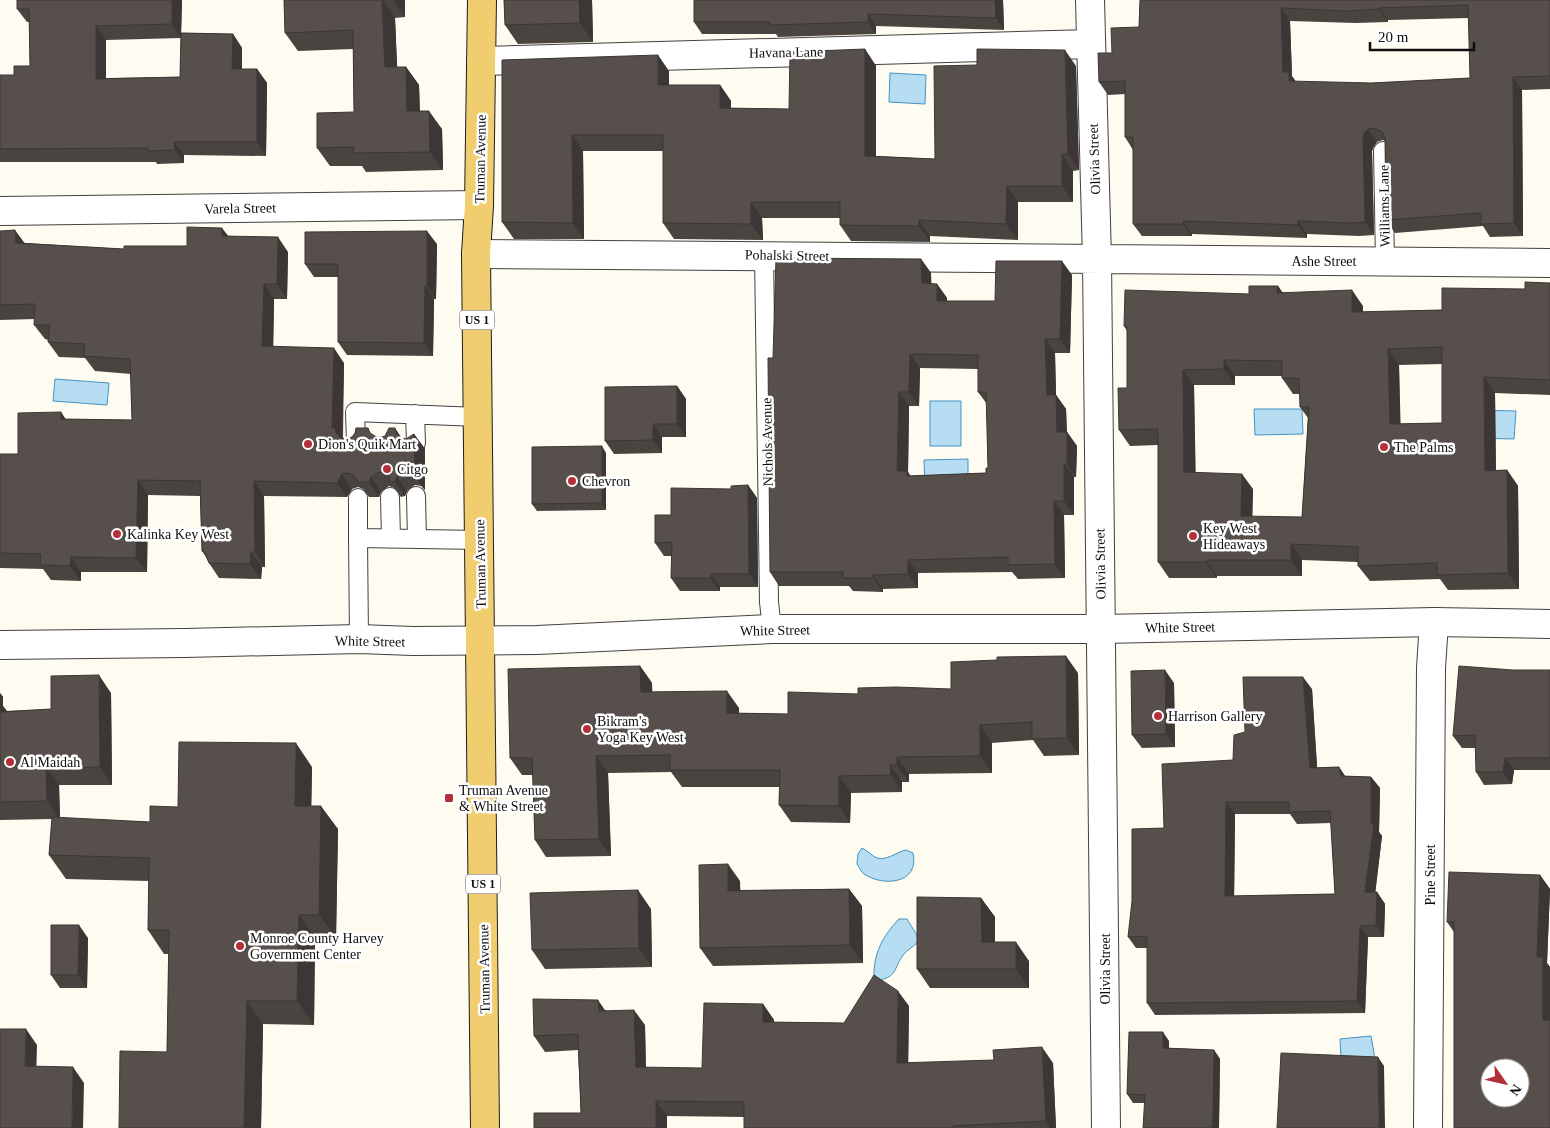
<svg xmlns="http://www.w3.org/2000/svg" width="1550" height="1128" viewBox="0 0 1550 1128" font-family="'Times New Roman',serif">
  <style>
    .water { fill: #b7ddf2; stroke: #4393c4 }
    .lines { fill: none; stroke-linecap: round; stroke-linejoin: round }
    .service-casing { stroke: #414141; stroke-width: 20 }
    .minor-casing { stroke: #414141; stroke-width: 30 }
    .tertiary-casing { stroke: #414141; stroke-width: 30 }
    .primary-casing { stroke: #1f1f1f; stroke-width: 30 }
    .service { stroke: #fff; stroke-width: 18 }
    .minor { stroke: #fff; stroke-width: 28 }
    .tertiary { stroke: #fff; stroke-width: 28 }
    .primary { stroke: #f0cd6e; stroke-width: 28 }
    .wall { fill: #4a4440; fill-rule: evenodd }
    .shaded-wall { fill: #3c3734 }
    .building { fill: #564f4b; stroke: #3c3734; fill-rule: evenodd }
    .poi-dot { fill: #b52f38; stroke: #fff; stroke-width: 2 }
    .labels { text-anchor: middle; stroke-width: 5; stroke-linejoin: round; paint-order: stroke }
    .shield { fill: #fff; stroke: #565656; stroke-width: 1 }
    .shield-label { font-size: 12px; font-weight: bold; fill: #0e0e0e }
    .street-label { font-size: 14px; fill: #0e0e0e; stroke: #fff }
    .poi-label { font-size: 14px; fill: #0e0e0e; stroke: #fff; text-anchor: start }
  </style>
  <rect width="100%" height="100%" fill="#fefbf0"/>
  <path class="water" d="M890 73 926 75 925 104 889 102Z
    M55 379 109 383 107 405 53 401Z
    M930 401H961V446H930Z
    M1254 409H1302L1303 434 1255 435Z
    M1477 410 1516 411 1514 439 1476 438Z
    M968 459V484L925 485 924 460Z
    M862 848C868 851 872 856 877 858 886 861 897 852 906 850L913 853C920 884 883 887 864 874 861 872 859 867 857 864L858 854Z
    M899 919H907L918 937 917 943C913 947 907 950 904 954 894 966 898 977 879 980L874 975C874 952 883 936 899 919Z
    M1371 1036 1375 1059H1341L1340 1039Z"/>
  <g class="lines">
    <defs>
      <path id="service" d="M1383 151 1385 262
        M764 255 769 602 772 629
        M415 414 416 443
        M356 443 355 412 478 417
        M416 496 417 539
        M390 497 391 539
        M358 498V538
        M359 639 358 538 480 540"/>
      <path id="minor" d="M1090 0 1097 260 1106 1128
        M481 61 1091 44
        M0 211 479 205
        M476 254C834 255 1192 261 1550 263
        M1428 1128 1431 668 1434 622"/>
      <path id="tertiary" d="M0 645 185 643 359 639 413 641 537 640 772 629H1102L1434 622 1550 624"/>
      <path id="primary" d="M482 0 479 205 476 254 485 1128"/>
    </defs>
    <use href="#service" class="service-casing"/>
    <use href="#minor" class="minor-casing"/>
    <use href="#tertiary" class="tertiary-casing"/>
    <use href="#primary" class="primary-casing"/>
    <use href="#service" class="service"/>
    <use href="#minor" class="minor"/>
    <use href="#tertiary" class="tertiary"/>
    <use href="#primary" class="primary"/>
  </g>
  <path class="wall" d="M182 0 181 33 233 34 242 48V69H257L267 83 266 156 184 155V163L157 164 156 162H0V75H14L30 66 29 22H27L17 9ZM181 38 180 77 106 78V40Z
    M284 0H405V17L395 18 397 67H406L419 85 420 111 442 129 443 170 366 172 362 166H330L317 148 354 112 353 49 298 51 285 33Z
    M504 0H592L593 42 518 44 505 25Z
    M694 0H1003L1004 30 876 26V34L778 37 776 34H702L694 22Z
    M1140 0H1550V89L1522 90 1523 236 1490 237 1483 226 1395 233 1386 220 1385 141 1383 140 1377 142 1374 146 1372 151 1374 235 1359 236 1307 234V238L1192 234V236H1142L1133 224V150L1125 137V94L1108 95 1099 82 1112 53 1139 27ZM1469 18 1470 78 1371 83 1296 82 1292 76 1290 21 1356 23 1388 22V20Z
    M865 49 876 66V156L935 159 1076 66 1079 170 1073 171V202H1018V240L930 236V242L851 241 840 225V218H762L763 240 674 239 663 223V151H583L584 239H514L502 222V60L669 71V85H720L731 101V108L789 109Z
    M0 231 25 243 124 249 187 246 228 236 288 252 287 299H274L273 347 344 363 343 438 345 439 373 435 378 438H402L406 439 414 434 425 449V490L421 486 415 485 407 491 405 496 401 497 394 488 389 486 381 492 379 497H369L363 489 358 487 352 489 347 497 264 496 265 567H262L261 579 219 578 209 563 206 557 202 551 200 496 148 495 147 572H81V581L51 580 43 569 0 568V454H18L61 412 65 419 132 420 131 374 95 371 85 358 59 357 48 342V340L45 339 34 325 35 319 0 320Z
    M437 244 436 299H434L433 356 347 355 338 342V277H314L305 264Z
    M921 259 931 273V284H937L947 298V301H995L1072 275 1070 353H1055L1056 395 1066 409 1067 432 1077 446 1076 477H1074V515H1064L1065 578 1018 579 1012 572 918 573V588L883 589V592L853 591 849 586H779L770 572 773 358ZM920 368 978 369V392L987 404 988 468 986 473 910 476 908 472 909 406H919Z
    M1550 283V395L1495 393 1496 471 1507 470 1518 486 1519 589 1448 590 1440 579 1370 581 1358 566V562L1302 560V576H1217V578H1169L1158 562V445L1130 446 1119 430 1127 388V331L1124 326 1249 294 1278 286 1282 292 1363 306V312L1442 310ZM1442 364V423L1400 424 1399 365ZM1235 376H1282V378L1293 394H1300V407L1308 418 1302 517H1252L1253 489 1195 473 1194 385H1235Z
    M677 386 686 399V437H662V453L614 454 605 441Z
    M606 453V510L537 511 532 504Z
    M748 485 757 498 758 587H720V591H680L671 578 672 556H664L655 543 671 515 731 489Z
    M640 666 652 683V692L739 708V713L788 714 858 694 951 689 1078 673 1079 755 1044 756 1033 740 992 743V773L909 774V782H902V792L851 793 850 823 791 822 779 805V787H682L671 772 608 773 611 856 546 857 535 840 533 775H522L510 758Z
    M1550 670V770H1514L1512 784 1484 785 1476 772V748H1462L1453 736Z
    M1174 683 1175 747 1142 748 1132 735Z
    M1312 689 1317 768 1339 767 1345 776 1371 777 1380 788 1379 832 1382 836 1375 892H1377L1385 904 1384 937H1368L1365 1013 1155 1015 1147 1003V948H1136L1128 937 1164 828 1233 760 1245 732ZM1235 814H1290L1297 824 1331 823 1335 894 1234 896Z
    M0 693 3 697V706L7 711 51 709 111 693 112 785H59L60 818 150 822 178 807 312 767 311 806 338 829 336 938H315L314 1025 263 1024 261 1128H119L167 1052 169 954H164L148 930 149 881 66 879 49 855 52 819 0 820Z
    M1540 875 1550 889 1547 963 1550 967V1128L1454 932 1447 922Z
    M740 881V890L849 889 862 906 863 963 713 966 700 948Z
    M981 898 995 917V942L1029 961V988H930L917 969Z
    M651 909 652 967 545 969 532 950Z
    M88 938 87 988H60L51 975Z
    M763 1004 774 1020V1022L844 1023 909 1006 908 1063H1053L1056 1128H744V1117L667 1116 581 1113 578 1050 545 1052 534 1036 605 1010 645 1025 646 1068H702Z
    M1169 1041V1048L1214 1050 1220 1059 1219 1123 1144 1103H1133L1127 1094Z"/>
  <path class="shaded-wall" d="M172 0H182L181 38 172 24Z
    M383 0 395 18 398 86 385 67Z
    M393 0H405V17Z
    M579 0H592L593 42 580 23Z
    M995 0H1003L1004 30 996 18Z
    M1281 8 1290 21 1292 76 1298 85V94L1283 72Z
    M1379 8 1388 20V22L1379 9Z
    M868 14 876 26V34L868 22Z
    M96 26 106 40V92L96 79Z
    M233 34 242 48V82L232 69Z
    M865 49 876 66V172L865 156Z
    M1065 50 1076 66 1079 170 1068 154Z
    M658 55 669 71V101L658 85Z
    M406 67 419 85 420 129 407 111Z
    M257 69 267 83 266 156 257 142Z
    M1513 77 1522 90 1523 236 1514 223Z
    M720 85 731 101V124L720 108Z
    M429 111 442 129 443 170 430 152Z
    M1368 129 1377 142 1374 146 1372 151 1374 235 1365 222 1363 138 1364 133Z
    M572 135 583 151 584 239 573 223Z
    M174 142 184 155V163L175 150Z
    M1062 154 1073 171V202L1062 186Z
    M1007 186 1018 202V240L1006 224Z
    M751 202 762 218 763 240 751 224Z
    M919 220 930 236V242L919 226Z
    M1183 221 1192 234V236L1183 224Z
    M1298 221 1307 234V238L1298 225Z
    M222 228 233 242 222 236Z
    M15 230 26 245 16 243Z
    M427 231 437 244 436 299 427 286Z
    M278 237 288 252 287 299 277 284Z
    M921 259 931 273 932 297 922 283Z
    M1062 261 1072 275 1070 353 1060 339Z
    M264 284 274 299 273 361 262 346Z
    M937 284 947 298V315L937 301Z
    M425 286 434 299 433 356 424 343Z
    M1278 286 1289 302 1277 293Z
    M1352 290 1363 306V328L1352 312Z
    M1045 339 1055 353 1056 395 1066 409 1067 442V432L1077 446 1076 477 1067 464 1047 395Z
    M334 348 344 363 342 442 332 428Z
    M1388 349 1399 365 1401 440 1390 424Z
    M910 354 920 368 919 406 909 392Z
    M1224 360 1235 376V385L1224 369Z
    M1183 370 1194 385 1196 488 1184 472Z
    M1484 377 1495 393 1496 487 1485 471Z
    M677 386 686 399V437L677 424Z
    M899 392 909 406 908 472 917 485 897 471Z
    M61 412 71 427 61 419Z
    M653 424 662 437V453L653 440Z
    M395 428 405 443 396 433Z
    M414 434 425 449V490L415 476Z
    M602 446 606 453V510L602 503Z
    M1064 464 1074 477V515L1064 501Z
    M1507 470 1518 486 1519 589 1508 573Z
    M342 474 352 489 347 497 337 483Z
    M1242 474 1253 489 1252 532 1241 516Z
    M397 476 407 491 405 496 395 482Z
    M371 477 381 492 379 497 369 482Z
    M138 480 148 495 147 572 136 558Z
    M254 481 264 496 265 567 255 552Z
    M748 485 757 498 758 587 749 574Z
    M1054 501 1064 515 1065 578 1055 564Z
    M1291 544 1302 560V576L1291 560Z
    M251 552 262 567 261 579 250 564Z
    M71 557 81 572V581L70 566Z
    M908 560 918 573V588L908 574Z
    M1206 560 1217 576V578L1206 562Z
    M711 574 720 587V591L711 578Z
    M873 575 883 589V592L873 578Z
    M1066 656 1078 673 1079 755 1067 738Z
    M640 666 652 683 653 709 641 692Z
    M1165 670 1174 683 1175 747 1166 734Z
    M99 675 111 693 112 785 100 767Z
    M1303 677 1312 689 1318 780 1310 768Z
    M727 691 739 708V730L727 713Z
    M0 693 3 697V706L11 717 0 714Z
    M980 725 992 743V773L980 756Z
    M296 743 312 767 311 829 295 806Z
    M596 756 608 773 611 856 599 839Z
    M897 757 909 774V782L897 765Z
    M1505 758 1514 770 1512 784 1503 772Z
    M890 765 902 782V792L891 775Z
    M1339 767 1347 779 1341 776Z
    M46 768 59 785 60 819 47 801Z
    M839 776 851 793 850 823 839 806Z
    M1371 777 1380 788 1379 832 1382 836 1374 904 1365 892 1371 824Z
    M1226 802 1235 814 1234 908 1225 896Z
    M321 806 338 829 336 938 319 915Z
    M728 864 740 881 741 908 728 891Z
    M1540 875 1550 889 1547 963 1550 967V1029L1543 1020 1537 957Z
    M849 889 862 906 863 963 850 945Z
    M638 890 651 909 652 967 639 948Z
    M1377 892 1385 904 1384 937 1376 925Z
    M981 898 995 917V961L982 942Z
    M299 915 315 938 314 1025 297 1001Z
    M79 925 88 938 87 988 78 975Z
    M1360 926 1368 937 1365 1013 1357 1001Z
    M1016 942 1029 961V988L1016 969Z
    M898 991 909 1006 908 1078 897 1063Z
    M598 1000 609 1016 599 1011Z
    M247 1001 263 1024 261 1128H244Z
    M763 1004 774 1020V1037L763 1022Z
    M634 1010 645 1025 646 1083 636 1067Z
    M26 1029 37 1045 36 1082 25 1066Z
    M1163 1032 1169 1041V1056L1163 1048Z
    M1042 1047 1053 1063 1056 1128H1050L1046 1121Z
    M1214 1050 1220 1059 1219 1128H1212Z
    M1378 1057 1384 1066 1385 1128H1379Z
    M73 1067 84 1083 83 1128H72Z
    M656 1101 667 1116V1128H656Z"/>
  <path class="building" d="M17 0H172V24L96 26V79L180 77 181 33 233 34 232 69H257V142H174L175 150 148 151V148L0 149V75H14V66H30L29 9H17Z
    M284 0H382L385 67H406L407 111H429L430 152 353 153 354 147 317 148V113L354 112 353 30 285 33Z
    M504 0H579L580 23 505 25Z
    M694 0H995L996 18 868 14V22L770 25V22H694Z
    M1140 0H1550V76L1513 77 1514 223 1481 224V213L1386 220 1385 138 1383 132 1374 128 1368 129 1364 133 1363 138 1365 222 1350 223 1298 221V225L1183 221V224H1133V137H1125V81L1099 82 1098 53H1112L1111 28 1139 27ZM1468 5 1470 78 1371 83 1289 81V72H1283L1281 8 1347 11 1379 9V8Z
    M865 49V156L935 159 934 66 977 65V49L1065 50 1068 154H1062V186H1007L1006 224 919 220V226L840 225V202H751V224L663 223V135H572L573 223 502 222V60L658 55V85H720V108L789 109 790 52Z
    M187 227 222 228V236L278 237 277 284H264L262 346 334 348 332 428H335L336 433 340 437 345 439 352 437 355 433 356 428H368L370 433 378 438 385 436 389 428H395L396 433 401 438 406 439 414 434 415 476 410 472 405 471 397 476 395 482H390L389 477 385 473 379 472 371 477 369 482H358L353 474 347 473 342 474 337 483 254 481 255 552H251L250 564 209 563 205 553 202 551 200 481 138 480 136 558 71 557 70 566 40 565 41 554 0 553V454H18V413L61 412V419L132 420 130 359 84 356 85 344 48 342 50 325H34L35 304 0 305V231L15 230 16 243 124 249V246H187Z
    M427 231V286H425L424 343 338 342V264H305V232Z
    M776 258 921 259 922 283 937 284V301H995L996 261H1062L1060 339H1045L1047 395H1056L1057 432H1067V464H1064V501H1054L1055 564 1008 565V557L908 560V574L873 575V578H843V572H770L768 358H773ZM910 354 978 355V392H986L988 468H986V473L907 476V471H897L899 392H909Z
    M1525 282 1550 283V380L1484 377 1485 471 1507 470 1508 573 1437 575V563L1358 566V547L1291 544V560H1206V562H1158V429L1119 430 1118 388H1127V326H1124L1125 290 1249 294V286H1278L1277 293 1352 290V312L1442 310V288L1525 289ZM1442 347V423L1390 424 1388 349ZM1224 360 1282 361V378H1299L1300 407H1309L1302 517 1241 516 1242 474 1184 472 1183 370 1224 369Z
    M677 386V424H653V440L605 441V387Z
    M602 446V503L532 504V447Z
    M748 485 749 574H711V578H671L672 542 655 543V515H671V488L731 489V486Z
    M1066 656 1067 738 1032 739V722L980 725V756L897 757V765H890L891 775 839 776V806L779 805 780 770H670V755L596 756 599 839 535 840 532 758H510L508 669 640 666 641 692 727 691V713L788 714V692L858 694V688L896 687 951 689V662L997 660V657Z
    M1459 666 1513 670H1550V758H1505L1503 772H1476L1475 735 1453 736Z
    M1165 670 1166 734 1132 735 1131 671Z
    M99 675 100 767 46 768 47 801 0 802V712L51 709V676Z
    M1243 677H1303L1310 768 1339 767 1341 776 1371 777V824H1374L1365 892H1377L1376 925 1360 926 1357 1001 1147 1003V936L1128 937 1132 901V829L1164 828 1162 764 1233 760 1234 735 1245 732ZM1226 802H1289V812L1330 811 1335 894 1225 896Z
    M179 742 296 743 295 806H321L319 915H299L297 1001H247L244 1128H119L120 1051 167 1052 169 930H148L149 858 49 855 52 817 150 822V806L178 807Z
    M728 864V891L849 889 850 945 700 948 699 865Z
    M1449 872 1540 875 1537 957H1543V1020H1550V1128H1454V922H1447ZM1490 1068H1520V1098H1490Z
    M638 890 639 948 532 950 530 893Z
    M917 897 981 898 982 942H1016V969H917Z
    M51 925H79L78 975H51Z
    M874 975 898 991 897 1063 994 1060 993 1050 1042 1047 1046 1121 953 1126V1128H744V1102L656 1101V1128H534V1113H581L578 1034 534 1036 533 999 598 1000 599 1011 634 1010 636 1067 702 1068 704 1003 763 1004V1022L844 1023Z
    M0 1029H26L25 1066 73 1067 72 1128H0Z
    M1129 1032H1163V1048L1214 1050 1213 1114 1212 1128H1143L1145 1095 1127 1094Z
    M1281 1053 1378 1057 1379 1128H1277Z"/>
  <g class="poi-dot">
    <circle cx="308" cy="444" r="5"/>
    <circle cx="1384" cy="447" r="5"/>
    <circle cx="387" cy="469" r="5"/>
    <circle cx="572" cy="481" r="5"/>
    <circle cx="117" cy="534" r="5"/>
    <circle cx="1193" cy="536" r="5"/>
    <circle cx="1158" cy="716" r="5"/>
    <circle cx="587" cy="729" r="5"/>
    <circle cx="10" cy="762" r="5"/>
    <rect x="444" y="793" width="10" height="10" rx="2.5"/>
    <circle cx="240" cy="946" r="5"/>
  </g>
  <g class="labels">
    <g class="shield">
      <rect x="459.5" y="310.5" width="35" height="19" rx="4"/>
      <rect x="465.5" y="874.5" width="35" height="19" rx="4"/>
    </g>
    <g class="shield-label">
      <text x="477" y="324">US 1</text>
      <text x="483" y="888">US 1</text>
    </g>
    <g class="street-label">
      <text transform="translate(786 52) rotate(-1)" y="5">Havana Lane</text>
      <text transform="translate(480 159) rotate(-89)" y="5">Truman Avenue</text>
      <text transform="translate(1094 159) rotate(-92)" y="5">Olivia Street</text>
      <text transform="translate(1384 206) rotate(-91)" y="5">Williams Lane</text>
      <text transform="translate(240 208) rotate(-1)" y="5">Varela Street</text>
      <text transform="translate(787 255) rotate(1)" y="5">Pohalski Street</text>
      <text x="1324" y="266">Ashe Street</text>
      <text transform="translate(767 442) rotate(-91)" y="5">Nichols Avenue</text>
      <text transform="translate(480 564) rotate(-91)" y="5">Truman Avenue</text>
      <text transform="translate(1100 564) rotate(-91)" y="5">Olivia Street</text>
      <text transform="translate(1180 627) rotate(-1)" y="5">White Street</text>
      <text transform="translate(775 630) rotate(-1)" y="5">White Street</text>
      <text transform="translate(370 641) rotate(1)" y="5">White Street</text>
      <text transform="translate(1430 875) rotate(-90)" y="5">Pine Street</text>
      <text transform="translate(484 969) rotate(-91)" y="5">Truman Avenue</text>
      <text transform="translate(1105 969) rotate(-90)" y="5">Olivia Street</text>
    </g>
    <g class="poi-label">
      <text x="318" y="449">Dion's Quik Mart</text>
      <text x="1394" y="452">The Palms</text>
      <text x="397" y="474">Citgo</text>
      <text x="582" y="486">Chevron</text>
      <text x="1203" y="533">Key West<tspan x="1203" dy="16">Hideaways</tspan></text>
      <text x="127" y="539">Kalinka Key West</text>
      <text x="1168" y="721">Harrison Gallery</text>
      <text x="597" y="726">Bikram's<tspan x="597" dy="16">Yoga Key West</tspan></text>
      <text x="20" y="767">Al Maidah</text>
      <text x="459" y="795">Truman Avenue<tspan x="459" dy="16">&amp; White Street</tspan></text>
      <text x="250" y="943">Monroe County Harvey<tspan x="250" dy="16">Government Center</tspan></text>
    </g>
  </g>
  <g transform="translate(1505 1083) rotate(124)"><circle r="24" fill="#ffffff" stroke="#9f9f9f"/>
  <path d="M0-4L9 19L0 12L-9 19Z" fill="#b52f38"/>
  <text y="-8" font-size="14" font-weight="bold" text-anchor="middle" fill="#0e0e0e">N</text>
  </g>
  <path d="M1370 42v8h104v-8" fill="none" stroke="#0e0e0e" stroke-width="2.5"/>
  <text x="1378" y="42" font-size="15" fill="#0e0e0e" stroke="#ffffff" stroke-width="4" paint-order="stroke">20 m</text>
</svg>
